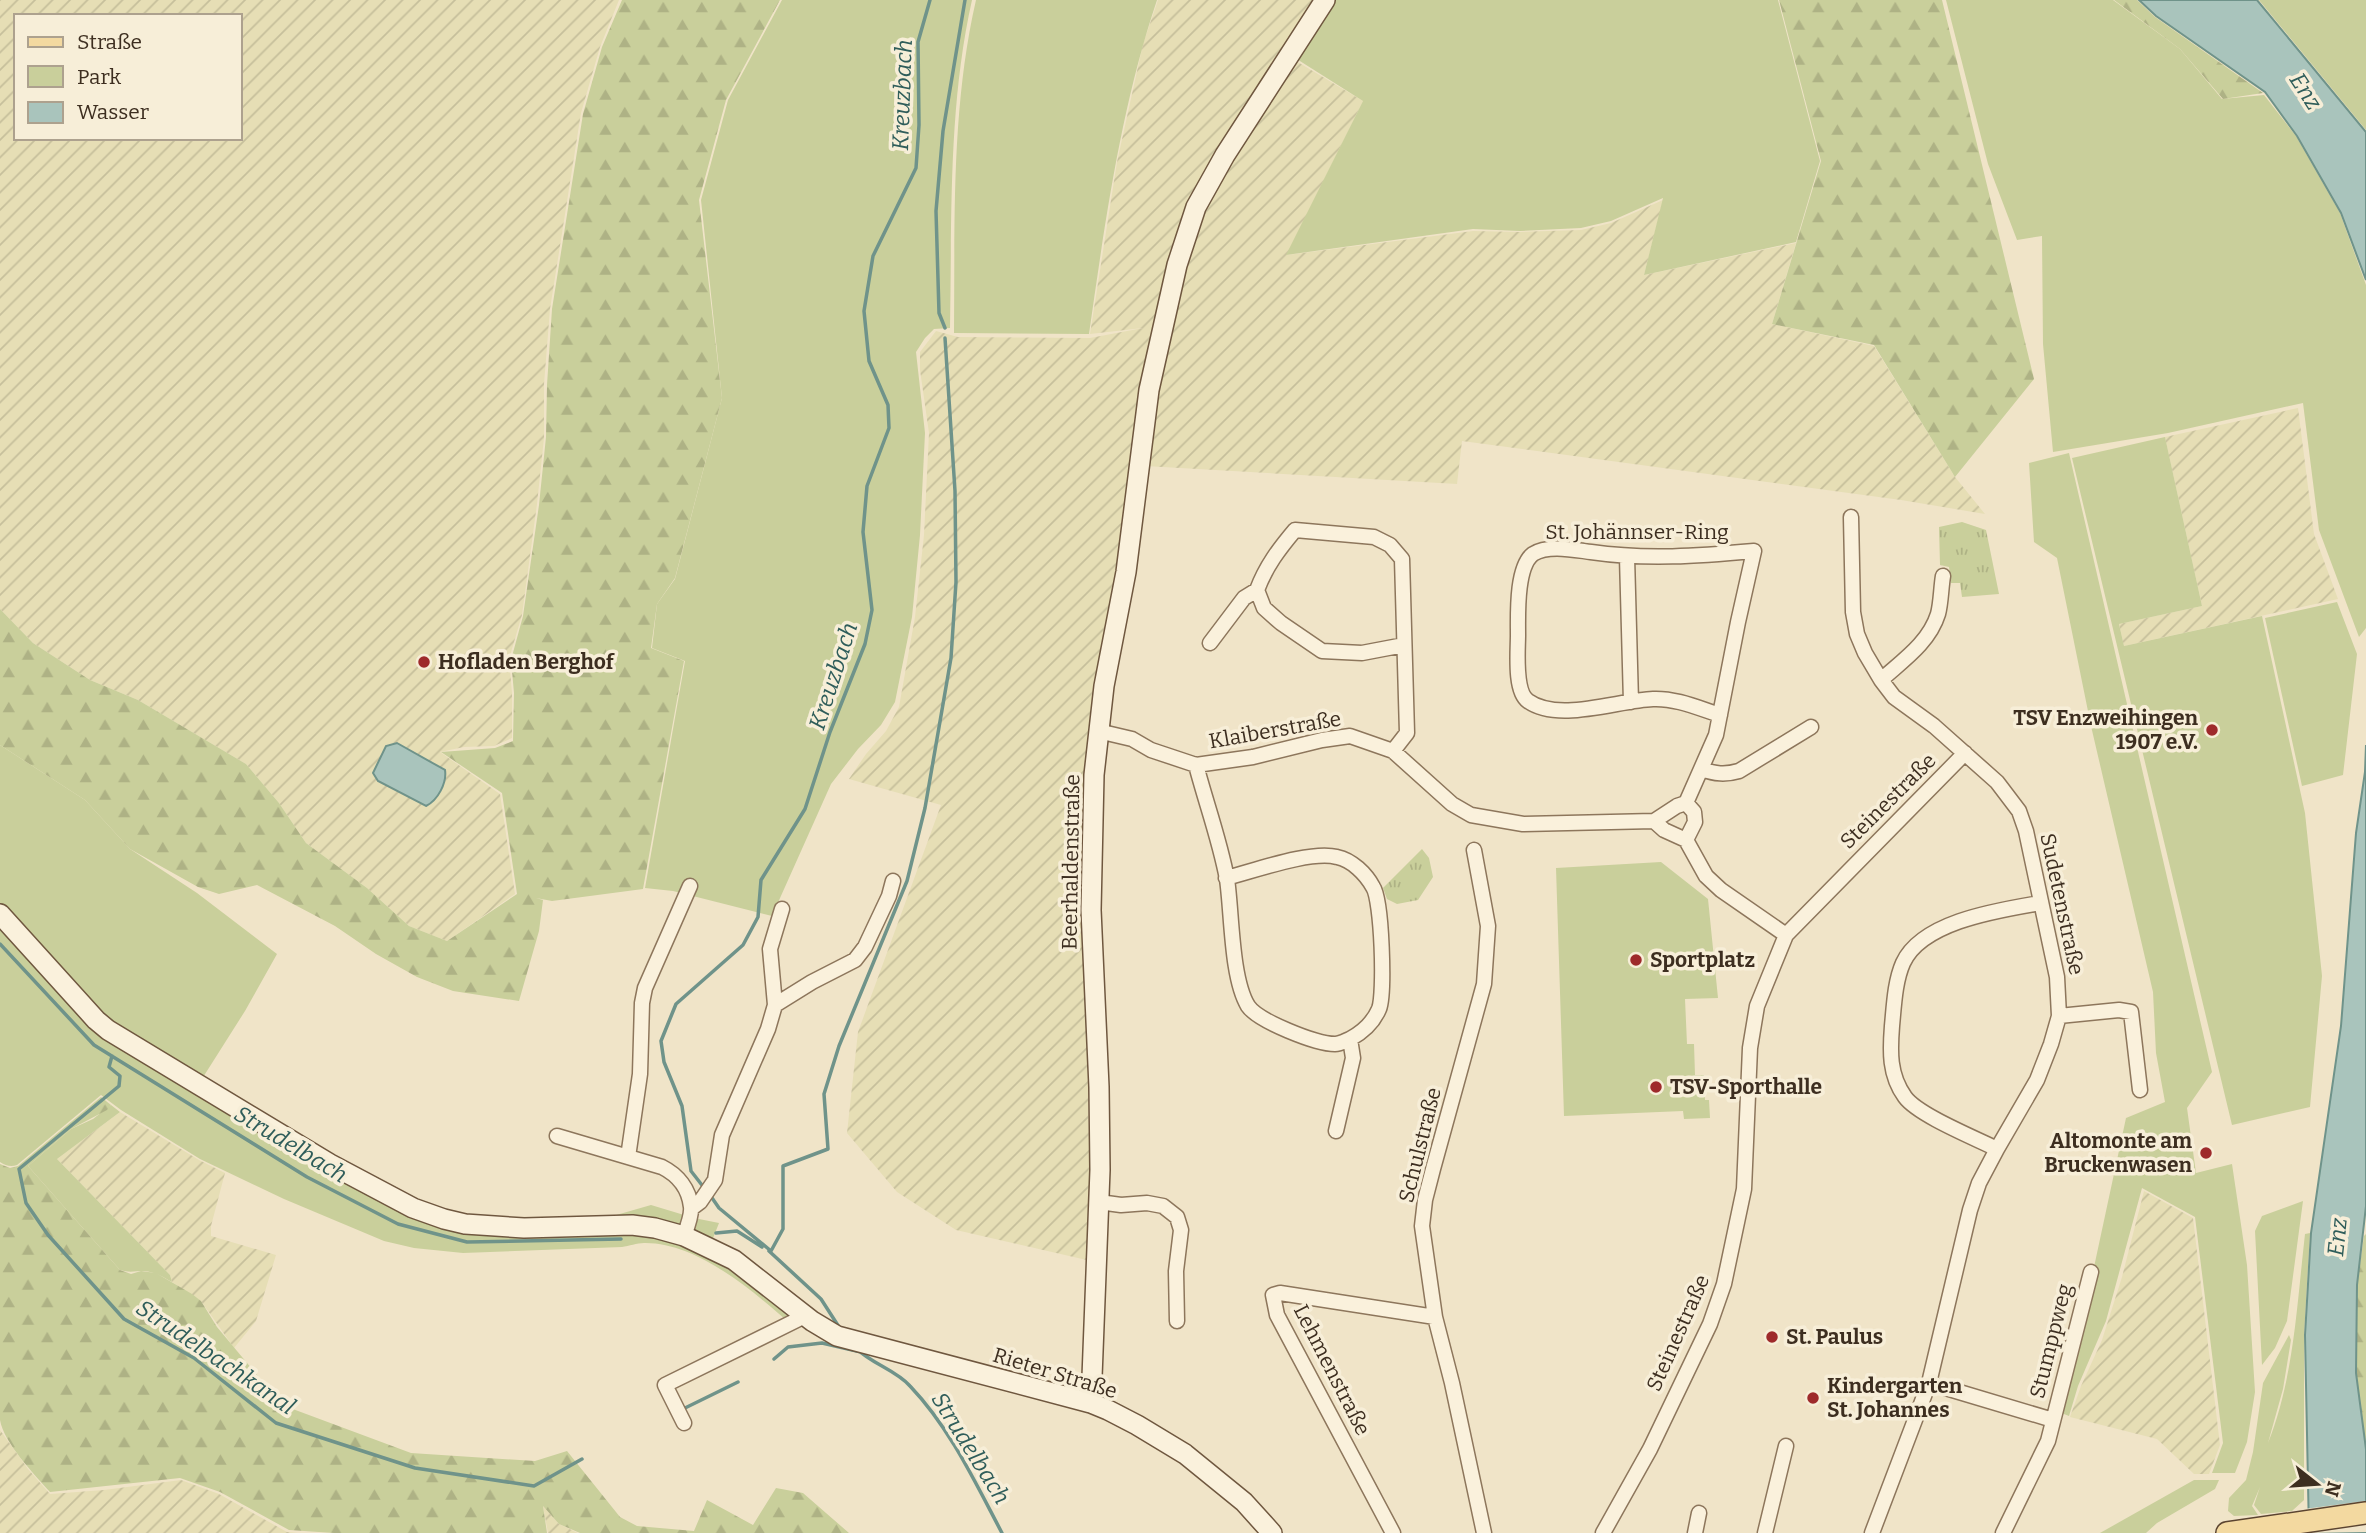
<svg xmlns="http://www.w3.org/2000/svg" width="2366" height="1533" viewBox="0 0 2366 1533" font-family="Bitter,serif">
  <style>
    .farmland { fill: url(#farmland-furrows); fill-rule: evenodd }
    .green { fill: #c9cf9b }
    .forest { fill: url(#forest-firs) }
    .park { fill: url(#park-tufts) }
    .water { fill: #a9c4bc; stroke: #6f938a; stroke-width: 2 }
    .pier { fill: #f0e4c8 }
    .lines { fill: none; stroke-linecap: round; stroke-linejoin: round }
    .stream { stroke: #6f938a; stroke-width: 3.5 }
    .street-casing { stroke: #8d765c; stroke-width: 17 }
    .secondary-casing { stroke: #6f573f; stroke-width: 22 }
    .primary-casing { stroke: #5b4430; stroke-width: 24 }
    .street { stroke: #faf1dc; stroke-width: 14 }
    .secondary { stroke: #faf1dc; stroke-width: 19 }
    .primary { stroke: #f3d9a0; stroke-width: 21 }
    .poi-dot { fill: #9e2a2b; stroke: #f7eed8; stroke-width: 2.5 }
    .labels { text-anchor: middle; stroke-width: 7; stroke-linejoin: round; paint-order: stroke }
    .street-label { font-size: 21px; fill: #3d2e20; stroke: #f7eed8 }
    .poi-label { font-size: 21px; font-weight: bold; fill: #3d2e20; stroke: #f7eed8; text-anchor: start }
    .water-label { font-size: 23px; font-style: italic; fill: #2f5d5a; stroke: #f7eed8 }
  </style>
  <defs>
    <pattern id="farmland-furrows" width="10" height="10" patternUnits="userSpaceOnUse" patternTransform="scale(1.75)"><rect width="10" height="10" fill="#e6deb5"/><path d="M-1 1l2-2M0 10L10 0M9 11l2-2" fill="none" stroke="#c6bf9b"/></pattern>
    <pattern id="forest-firs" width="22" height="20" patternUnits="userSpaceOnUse" patternTransform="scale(1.75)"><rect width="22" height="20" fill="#c9cf9b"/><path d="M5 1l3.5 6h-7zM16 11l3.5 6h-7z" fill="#aeb285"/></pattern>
    <pattern id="park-tufts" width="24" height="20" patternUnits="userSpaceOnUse" patternTransform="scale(1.75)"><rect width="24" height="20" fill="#c9cf9b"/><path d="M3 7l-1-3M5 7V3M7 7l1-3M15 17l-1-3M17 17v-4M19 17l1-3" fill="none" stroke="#aeb285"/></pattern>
  </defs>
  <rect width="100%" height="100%" fill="#f0e4c8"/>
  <path class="farmland" d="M0 0H619L600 47 581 113 550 309 544 384V438L537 504 522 615 509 659 512 693V738L494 746 464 747 440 752 500 794 515 894 447 941 409 926 367 888 306 843 279 803 246 764 138 700 90 680 33 643 0 609ZM16 16H240V138H16Z
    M1158 0H1321L1221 153 1159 325 1085 913 1091 1261 956 1230 897 1192 847 1133 858 1032 941 805 849 779 866 754 886 731 899 707 915 617 924 535 929 433 920 370V352L936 331 958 337 1090 338 1143 328 1090 334 1117 162 1143 44Z
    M1291 58 1363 101 1287 255 1473 231 1520 232 1581 230 1611 223 1663 200 1644 275 1796 243 1772 324 1874 346 1955 477 1985 514 1901 500 1462 441 1457 484 1145 466 1146 433 1192 223Z
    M2298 408 2314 534 2338 599 2124 646 2119 624 2202 606 2165 437Z
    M120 1112 199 1160 225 1173 211 1226V1236L276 1255 256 1321 234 1348 201 1301 172 1282 170 1275 57 1159Z
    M2144 1191 2193 1218 2220 1445 2209 1474H2194L2157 1439 2070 1417 2081 1386 2102 1340 2122 1277Z
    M0 1430 28 1469 50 1494 104 1490 181 1480 219 1494 287 1532 298 1533H0Z
    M543 1506 559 1524 578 1533H548Z"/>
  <path class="green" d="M782 0H972C948 107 952 219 950 328L934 329 925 338 916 352 925 433 920 535 912 617 895 702 881 725 858 749 831 784 772 916 673 891 645 888 685 661 652 648 657 604 675 579 722 398 701 200 728 100Z
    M976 0H1157C1121 107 1105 222 1089 334L954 333C955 222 951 109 976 0Z
    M1330 0H1778L1820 161 1796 242 1644 275 1663 198 1611 221 1581 228 1520 231 1473 229 1286 255 1363 101 1292 56Z
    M1946 0H2113L2180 49 2222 99 2264 95 2296 136 2340 213 2366 285V628L2359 637 2319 530 2303 403 2168 433 2053 452 2043 344 2042 236 2017 240 1988 164Z
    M2259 0H2366V130Z
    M2165 437 2202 606 2119 624 2124 646 2262 616 2305 813 2322 976 2310 1107 2232 1125 2072 458Z
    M2069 453 2212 1072 2187 1108 2196 1173 2232 1164 2247 1265 2255 1392 2247 1442 2235 1473H2212L2223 1443 2195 1217 2142 1188 2106 1321 2078 1386 2069 1416 2059 1412 2082 1323 2126 1118 2165 1102 2156 1053 2153 992 2091 726 2057 558 2034 542 2029 463Z
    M2337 602 2357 654 2343 775 2302 786 2265 618Z
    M0 745 85 800 130 849 197 893 277 954 245 1011 200 1082 126 1038 0 907Z
    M1661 862 1708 899 1718 998 1685 999 1687 1044H1694L1695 1075H1704L1705 1100H1709L1710 1118 1684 1119 1683 1111 1564 1116 1556 868Z
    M0 921 93 1023 426 1219 585 1224 651 1205 694 1218 719 1223 706 1256 744 1277 795 1316 787 1321C751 1289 695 1242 644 1243 637 1243 629 1246 622 1247L463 1253 414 1248 384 1241 284 1199 200 1159 121 1110 101 1095 17 1165C11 1167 6 1166 0 1162Z
    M111 1105 120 1112 57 1159 170 1275 172 1282C163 1277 155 1272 144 1271 134 1271 130 1273 120 1270L28 1166 71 1129 93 1119Z
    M2303 1201 2287 1321 2275 1348 2262 1365 2255 1231 2262 1216Z
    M2310 1233 2304 1335V1500L2292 1511 2261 1514 2254 1505 2260 1487 2252 1506 2258 1515 2234 1516 2228 1511 2229 1498 2246 1480 2253 1452 2263 1383 2289 1335 2291 1340 2283 1389 2268 1443C2294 1378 2297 1303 2305 1234Z
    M2194 1480H2219L2215 1489 2157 1523 2146 1533H2100Z"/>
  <path class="forest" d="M622 0H780L726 100 699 200 722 398 675 578 657 604 651 648 684 661 643 889 552 901 536 898 543 900 539 931 519 1001 453 991 417 977 376 954 335 926 257 885 219 894 198 887 130 849 85 800 0 745V609L33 643 90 680 138 700 246 764 279 803 306 843 367 888 409 926 447 941 517 894 502 793 441 752 495 748 513 741 514 693 511 660 523 616 539 505 546 437 547 385 552 309 583 114 602 47Z
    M1779 0H1942L2034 379 1955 477 1874 345 1772 324 1821 161Z
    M2114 0H2137L2155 17 2263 93 2223 99 2180 49Z
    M101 1097 111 1105 107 1110 71 1129 28 1166 120 1270 131 1274 141 1271 156 1273 192 1294 201 1301 217 1327 282 1405 411 1453 535 1461 567 1451 620 1517 637 1526 694 1531 707 1500 753 1525 776 1488 803 1493 849 1533H580L559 1524 543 1506 547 1533H334L289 1530 220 1492 180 1478 50 1492C34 1474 4 1443 0 1420V1164L10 1168 18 1166Z
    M2366 1234V1449L2356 1373 2357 1285 2364 1236Z"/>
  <path class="park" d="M1962 522 1986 530 1999 594 1962 597 1960 583H1951L1949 567 1940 565 1939 527Z
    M1422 849 1429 858 1433 877 1418 900 1397 904 1387 899 1383 888Z"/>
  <path class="water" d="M2139 0H2257L2366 132V280L2341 213 2297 136 2265 92 2156 16Z
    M397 743 445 770C447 783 438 800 426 806L378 781 373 773 386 746Z
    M2366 745V1206L2357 1285 2356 1373 2366 1449V1533H2309L2305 1335 2311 1233 2341 1026 2356 833 2365 772Z"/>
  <path class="pier" d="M2366 1501V1532L2306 1533 2304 1509Z"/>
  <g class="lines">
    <path class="stream" d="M945 328 939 313 936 211 943 131 965 0
      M0 944 94 1045 307 1177 398 1224 467 1242 621 1239
      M112 1056 109 1067 120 1076 119 1086 19 1169 26 1203 48 1235 124 1319 194 1358 276 1423 415 1468 534 1486 582 1459
      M705 1189 691 1171 682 1106 664 1062 661 1041 676 1004 743 945 758 917 761 880 805 809 830 732 865 644 872 610 863 532 867 486 889 428 888 405 869 361 864 311 873 256 916 168 919 125 918 42 930 0
      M710 1195 719 1208 771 1251 783 1229V1166L828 1149 824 1094 839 1046 907 881 925 808 951 658 956 582 955 491 945 338
      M716 1233 737 1231 762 1247
      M769 1251 821 1299 839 1327
      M857 1349C872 1364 896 1370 910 1386 950 1428 975 1482 1002 1533
      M774 1359 788 1347 822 1343 861 1352
      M685 1408 738 1382"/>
    <defs>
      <path id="street" d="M1851 517 1853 612 1857 634 1865 653 1881 680 1894 697 1934 726 1997 782 2019 811 2026 831 2057 977 2059 1016 2051 1044 2037 1080 1997 1149 1979 1183 1970 1210 1929 1383 1872 1533
        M1627 557 1631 702
        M1210 643 1244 598 1257 590
        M1881 680C1902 661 1929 643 1938 614 1941 603 1941 588 1943 576
        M1098 731 1132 739 1151 750 1196 765 1253 757 1322 740 1350 736 1393 751 1452 804 1471 815 1523 824 1654 821 1664 830 1686 840 1706 876 1721 890 1786 935
        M1393 751 1407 733 1402 559 1390 545 1374 537 1295 530C1279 549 1266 566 1257 590L1264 608 1281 623 1322 651 1362 653 1404 645
        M1196 765C1206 803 1220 841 1227 879 1232 913 1231 978 1248 1006 1258 1021 1316 1044 1335 1044 1340 1044 1345 1041 1350 1039L1353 1058 1336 1131
        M1702 769C1715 774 1725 775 1739 771L1811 727
        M1686 803 1694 812 1695 822 1686 840
        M1654 821 1677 806 1686 803 1716 735 1738 622 1754 551C1699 556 1646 560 1591 552 1575 550 1548 544 1533 554 1516 567 1518 615 1518 635 1518 651 1514 691 1528 701 1558 723 1619 700 1653 699 1676 698 1698 708 1720 715
        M1474 850 1488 926 1484 984 1433 1169 1425 1200 1422 1226 1435 1317 1452 1383 1484 1533
        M1226 878C1254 871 1311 850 1337 857 1352 860 1366 874 1373 887 1382 900 1385 994 1379 1009 1373 1023 1363 1032 1350 1039
        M775 1005 812 982 855 960 865 947 889 896 893 881
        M2059 1016 2119 1010 2131 1012 2140 1090
        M557 1136 662 1167C678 1175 689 1189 691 1207 692 1215 687 1228 684 1236
        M1997 1149C1975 1138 1918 1115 1905 1097 1889 1075 1890 1051 1892 1026 1894 1005 1895 981 1903 963 1922 921 2000 910 2040 903
        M628 1157 640 1074 642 1003 645 988 690 886
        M1099 1202 1121 1205 1147 1203 1163 1206 1177 1217 1181 1230 1176 1271 1177 1321
        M692 1208 700 1202 715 1180 722 1135 768 1029 775 1005 770 949 782 909
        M1929 1383 2053 1420
        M684 1423 665 1385 805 1316
        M1393 1533 1277 1315 1273 1295 1280 1293 1435 1317
        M1603 1533 1650 1449 1710 1324 1724 1284 1744 1189 1750 1048 1757 1006 1786 935 1965 753
        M1695 1533 1699 1513
        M1765 1533 1786 1446
        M2003 1533 2048 1441 2091 1272"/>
      <path id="secondary" d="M0 914 96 1020 108 1030 330 1164 413 1208 444 1219 465 1224 524 1228 632 1225 655 1228 684 1236 734 1260 812 1321 837 1336 1091 1403 1108 1410 1137 1425 1185 1454 1244 1502 1272 1533
        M1091 1403 1100 1170 1099 1087 1091 910 1094 775 1104 686 1126 572 1149 390 1177 265 1196 207 1225 155 1325 0"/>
      <path id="primary" d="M2227 1533 2366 1513"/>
    </defs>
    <use href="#street" class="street-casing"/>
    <use href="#secondary" class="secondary-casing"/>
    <use href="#primary" class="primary-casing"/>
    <use href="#street" class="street"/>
    <use href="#secondary" class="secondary"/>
    <use href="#primary" class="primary"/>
  </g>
  <g class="poi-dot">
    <circle cx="424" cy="662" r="7"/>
    <circle cx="2212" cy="730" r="7"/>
    <circle cx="1636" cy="960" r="7"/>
    <circle cx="1656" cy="1087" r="7"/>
    <circle cx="2206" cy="1153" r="7"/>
    <circle cx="1772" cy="1337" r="7"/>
    <circle cx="1813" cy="1398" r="7"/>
  </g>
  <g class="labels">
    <g class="street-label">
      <text x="1637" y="539">St. Johännser-Ring</text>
      <text transform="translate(1275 730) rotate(-10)" y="7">Klaiberstraße</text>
      <text transform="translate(1888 801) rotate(-45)" y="7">Steinestraße</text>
      <text transform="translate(1071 862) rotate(-89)" y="7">Beerhaldenstraße</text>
      <text transform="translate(2062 904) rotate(78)" y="7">Sudetenstraße</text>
      <text transform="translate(1420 1145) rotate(-76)" y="7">Schulstraße</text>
      <text transform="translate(1678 1333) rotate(-66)" y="7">Steinestraße</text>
      <text transform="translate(2051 1341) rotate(-76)" y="7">Stumppweg</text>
      <text transform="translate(1332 1370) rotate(63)" y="7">Lehmenstraße</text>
      <text transform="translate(1055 1373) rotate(17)" y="7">Rieter Straße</text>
    </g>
    <g class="poi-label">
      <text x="438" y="669">Hofladen Berghof</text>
      <text x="2198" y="725" text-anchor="end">TSV Enzweihingen<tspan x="2198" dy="24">1907 e.V.</tspan></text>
      <text x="1650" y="967">Sportplatz</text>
      <text x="1670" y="1094">TSV-Sporthalle</text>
      <text x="2192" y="1148" text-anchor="end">Altomonte am<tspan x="2192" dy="24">Bruckenwasen</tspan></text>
      <text x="1786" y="1344">St. Paulus</text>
      <text x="1827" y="1393">Kindergarten<tspan x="1827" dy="24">St. Johannes</tspan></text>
    </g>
    <g class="water-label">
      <text transform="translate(2306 91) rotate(57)" y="8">Enz</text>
      <text transform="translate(902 95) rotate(-88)" y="8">Kreuzbach</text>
      <text transform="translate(833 676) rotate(-72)" y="8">Kreuzbach</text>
      <text transform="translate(291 1144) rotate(31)" y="8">Strudelbach</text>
      <text transform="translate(2337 1237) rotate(-84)" y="8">Enz</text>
      <text transform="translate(216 1357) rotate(34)" y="8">Strudelbachkanal</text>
      <text transform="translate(971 1448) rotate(58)" y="8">Strudelbach</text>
    </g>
  </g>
  <rect x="14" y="14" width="228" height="126" fill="#f7eed8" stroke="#ada18e" stroke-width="2"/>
  <rect x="28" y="37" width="35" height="10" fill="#f3d9a0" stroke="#ada18e" stroke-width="2"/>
  <text x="77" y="49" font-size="21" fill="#3d2e20">Straße</text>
  <rect x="28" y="66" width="35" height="21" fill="#c9cf9b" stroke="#ada18e" stroke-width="2"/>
  <text x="77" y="84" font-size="21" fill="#3d2e20">Park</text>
  <rect x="28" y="102" width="35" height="21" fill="#a9c4bc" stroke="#ada18e" stroke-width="2"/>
  <text x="77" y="119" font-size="21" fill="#3d2e20">Wasser</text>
  <g transform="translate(2317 1484) rotate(107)" stroke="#f7eed8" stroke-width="5" paint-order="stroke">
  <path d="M0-5L12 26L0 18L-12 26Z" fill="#3d2e20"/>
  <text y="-10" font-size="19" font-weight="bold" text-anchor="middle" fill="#3d2e20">N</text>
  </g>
</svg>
